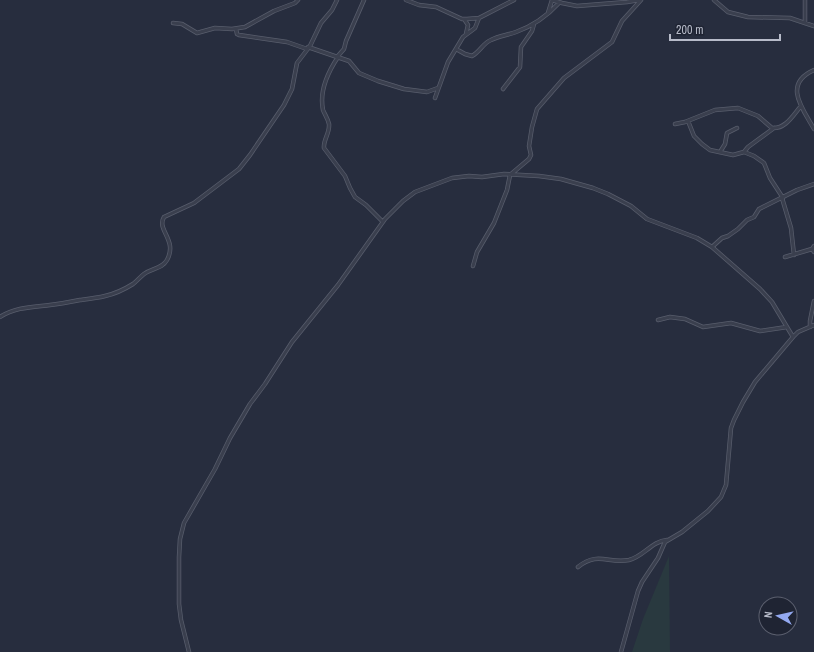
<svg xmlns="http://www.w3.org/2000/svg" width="814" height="652" viewBox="0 0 814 652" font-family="'Archivo Narrow',sans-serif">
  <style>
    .green { fill: #29393f }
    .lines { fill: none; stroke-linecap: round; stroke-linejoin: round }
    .minor-casing { stroke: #585d6c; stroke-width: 4.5 }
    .minor { stroke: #3a3f4e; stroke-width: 3 }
  </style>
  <rect width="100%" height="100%" fill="#272d3e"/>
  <path class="green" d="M669 556 670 652H632L643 619Z"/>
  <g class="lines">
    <defs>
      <path id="minor" d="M406 0 419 5 436 7 462 19H467L479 18 514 0
        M552 0 562 3 577 6 627 2 639 0
        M714 0 728 12 748 17 790 18 814 26
        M805 0V22
        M548 13 552 0
        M464 19 468 25 466 34
        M173 23 182 24 197 33 215 28 232 29 245 27 274 11 295 3 298 0
        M236 29 237 34 239 35 287 42 307 49
        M308 47 349 61 359 73 378 81 404 89 427 92 438 88
        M456 49 465 54 472 56C480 52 483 43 491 40 499 36 508 35 516 32 533 26 547 16 559 3
        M337 57 344 49 346 41 364 0
        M338 57C328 72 319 91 323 110 325 115 328 119 329 124 330 133 323 140 324 148L345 176 350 188 355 197 366 205 383 222
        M814 70C782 84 803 109 814 129
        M503 89 520 67 521 47 532 31 534 24
        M435 98 448 62 463 37 475 28 479 18
        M688 121 694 136 702 144 710 150 733 155 744 152 748 147 774 128
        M675 124 685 122 715 110 738 108 758 116 772 128C786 129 793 115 801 106
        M720 152 725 144 727 133 737 128
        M744 152 754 156 764 163 770 178 783 198
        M782 198 791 228 794 255
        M814 246 812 249 814 252
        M712 247 722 238 728 236 738 229 747 220 754 217 759 209 797 190 814 184
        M785 257 812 249
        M473 266 477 252 494 223 507 190 510 175 529 159 531 155 529 146 532 127 537 109 564 78 612 42 622 21 641 0
        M0 317C15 307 33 307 50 305 60 304 70 302 80 300 88 299 97 298 105 296 114 294 125 289 133 284 137 281 140 277 144 274 152 268 162 269 167 260 178 240 156 230 164 217L194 203 239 169 250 155 284 105 292 89 297 63 310 46 321 23 332 10 337 0
        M658 320 670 317 685 319 703 327 731 323 760 331 787 327
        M810 327V321L814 301
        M578 567C598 551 608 564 629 560 643 557 652 541 667 540
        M189 652 181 620 179 604V557L180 539 184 523 215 469 230 438 250 404 265 384 292 342 338 285 385 219 403 201 415 192 452 178 469 176 482 177 504 174 539 176 561 179 593 188 608 194 631 206 647 219 697 238 712 247 760 289 772 302 793 337
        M621 652 638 591 642 582 658 558 665 542 682 532 708 511 721 497 726 485 731 428 734 420 743 402 755 382 793 337 798 332 814 325"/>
    </defs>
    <use href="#minor" class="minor-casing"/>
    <use href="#minor" class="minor"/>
  </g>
  <g transform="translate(778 616) rotate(278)"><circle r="19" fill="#1f2433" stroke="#5c606f"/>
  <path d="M0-3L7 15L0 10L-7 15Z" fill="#93a9f1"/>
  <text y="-6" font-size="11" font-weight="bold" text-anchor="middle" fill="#b7bbc9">N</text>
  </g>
  <path d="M670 34v6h110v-6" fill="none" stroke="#b7bbc9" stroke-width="2"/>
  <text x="676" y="34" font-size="12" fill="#b7bbc9" stroke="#1f2433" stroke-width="3" paint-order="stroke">200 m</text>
</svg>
